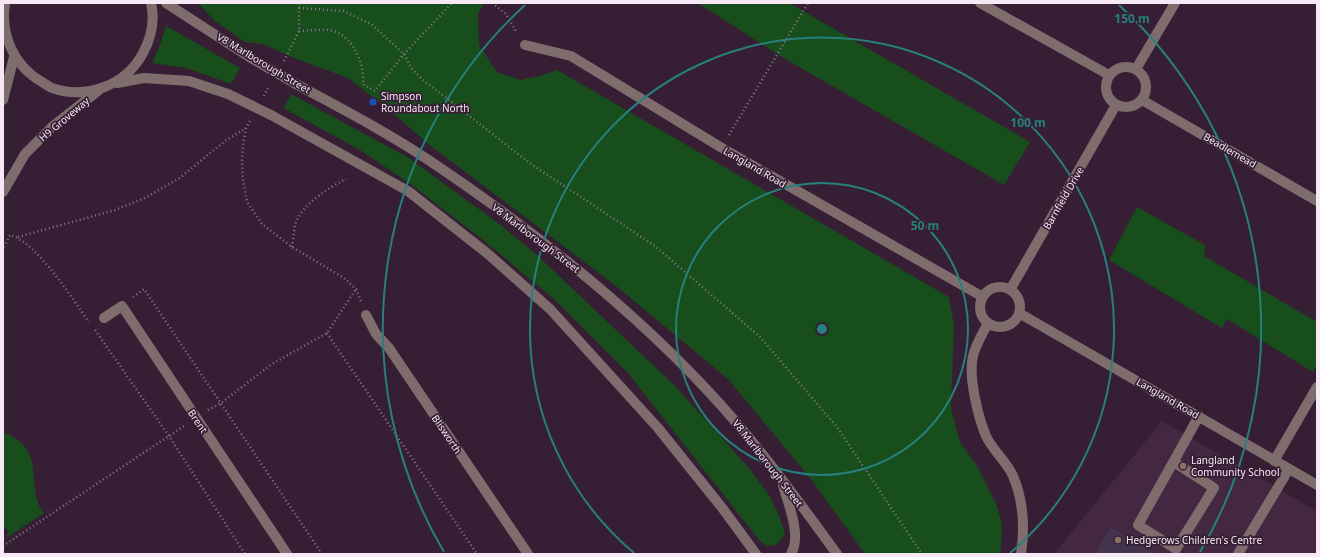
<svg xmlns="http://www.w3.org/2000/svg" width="1320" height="557" viewBox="0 0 1320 557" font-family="'Noto Sans',sans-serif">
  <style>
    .built { fill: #442842 }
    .green { fill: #184d1c }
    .building { fill: #44334d }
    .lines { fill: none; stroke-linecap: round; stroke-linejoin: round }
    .path { stroke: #8a7789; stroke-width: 2.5; stroke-dasharray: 1 3; stroke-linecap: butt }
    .minor { stroke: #7f6d6d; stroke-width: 10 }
    .minor-bridge { stroke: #7f6d6d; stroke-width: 10 }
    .ring { fill: none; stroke: #26817c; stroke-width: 2 }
    .transit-dot { fill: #1a4fb4; stroke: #361f34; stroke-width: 1.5 }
    .education-dot { fill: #8d6e63; stroke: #361f34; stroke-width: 1.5 }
    .labels { text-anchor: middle; stroke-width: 3.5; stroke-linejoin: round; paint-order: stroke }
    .street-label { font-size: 10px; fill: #f7e8f6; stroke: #361f34 }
    .poi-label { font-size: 10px; fill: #f7e8f6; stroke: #361f34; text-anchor: start }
    .centre { fill: #26817c; stroke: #361f34; stroke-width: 2 }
    .ring-label { font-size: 12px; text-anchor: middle; font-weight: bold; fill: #26817c; stroke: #361f34; stroke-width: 3.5; stroke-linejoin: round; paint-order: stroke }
  </style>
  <rect width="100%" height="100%" fill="#361f34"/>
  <path class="built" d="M1162 421 1317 511V554H1054Z"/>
  <path class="green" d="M198 3H484L478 14 479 45 497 72 520 80 540 76 557 70 949 297 954 325 951 408 960 442 977 466 997 506 1002 525 1001 550 998 554H865L811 479 728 379 616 286 427 143 393 113 348 78 294 58 263 44 245 42 215 21Z
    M698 3H789L1030 142 1004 185 782 57Z
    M166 26 240 68 231 84 186 68 152 63 160 45Z
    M291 94 409 158 498 223 537 255 674 385 749 468 769 495 779 516 785 534 776 545 767 546 759 540 628 373 554 299 482 239 409 183 363 152 284 108Z
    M1137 207 1205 245 1204 256 1317 322V364L1313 372 1227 319 1222 328 1109 260Z
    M3 432C50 451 23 485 44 513L6 538 9 531 3 527Z"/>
  <path class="building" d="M1111 527 1157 554H1095Z"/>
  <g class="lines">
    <path class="path" d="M492 3 506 14 517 33
      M299 8 343 11 371 24 404 54 412 69 423 80 531 164 655 246 760 337 837 427 922 554
      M299 31C309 31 323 28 333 31 353 36 365 65 363 84L375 91 404 54 452 3
      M284 61 299 31V3
      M264 96 269 86
      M250 121 246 128 243 144 242 161 243 180 247 202 262 224 292 247 344 278 356 289 361 301
      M729 135 808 3
      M18 237 115 210 147 197 181 177 225 141 246 128
      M4 247 10 235C38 243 72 299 89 322
      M292 247C293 240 294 232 295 225 301 205 328 188 346 179
      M133 297 144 289 322 554
      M95 330 169 436 245 554
      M327 333 477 554
      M208 410 221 403 272 364 327 333 356 289
      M3 546 184 426"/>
    <path class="minor" d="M5 3C0 35 14 66 42 82 45 84 49 87 52 88 87 100 126 85 143 53 151 38 155 20 151 3
      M166 3 251 58
      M980 3 1109 75
      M525 45 571 56 722 148 983 297
      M1106 87a20 20 0 1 1 40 0a20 20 0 1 1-40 0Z
      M1136 69 1175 3
      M117 83 144 78 189 81 228 94
      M294 83C340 108 387 132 430 161 530 228 626 303 708 391 756 442 796 498 837 554
      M3 100 14 57
      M1142 100 1317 201
      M271 115 408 191 488 254 550 309 658 428 723 509 756 554
      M3 192 25 154 52 127 99 90
      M980 307a20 20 0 1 1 40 0a20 20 0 1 1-40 0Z
      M1010 290 1116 105
      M1019 313 1317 485
      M366 315 376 334 389 348 528 554
      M104 318 122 306 287 554
      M988 323C983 333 975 346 973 356 968 376 978 417 986 436 993 451 1007 462 1013 476 1024 502 1025 527 1021 554
      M1274 461 1317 387
      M1174 462 1214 488 1176 549 1138 525 1199 416
      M783 485C788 504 802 535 791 554
      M1238 554 1289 469"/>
    <path class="minor-bridge" d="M251 58 294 83
      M228 94 271 115"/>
  </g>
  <g class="ring">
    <circle cx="822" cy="329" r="146"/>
    <path d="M634 553A292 292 0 1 1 1010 553"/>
    <path d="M444 552A439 439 0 0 1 525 5M1119 5A439 439 0 0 1 1200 552"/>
  </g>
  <rect class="transit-dot" x="369" y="98" width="8" height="8" rx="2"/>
  <g class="education-dot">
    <circle cx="1183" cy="466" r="4"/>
    <circle cx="1118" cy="540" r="4"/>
  </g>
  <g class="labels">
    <g class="street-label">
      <text transform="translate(264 63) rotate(31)" y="4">V8 Marlborough Street</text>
      <text transform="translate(64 119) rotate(-40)" y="4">H9 Groveway</text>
      <text transform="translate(1230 150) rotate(30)" y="4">Beadlemead</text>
      <text transform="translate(755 167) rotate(30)" y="4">Langland Road</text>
      <text transform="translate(1063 198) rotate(-60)" y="4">Barnfield Drive</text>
      <text transform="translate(536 238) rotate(37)" y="4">V8 Marlborough Street</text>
      <text transform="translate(1168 398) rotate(30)" y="4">Langland Road</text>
      <text transform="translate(198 421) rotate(56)" y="4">Brent</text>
      <text transform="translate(447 434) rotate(56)" y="4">Blisworth</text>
      <text transform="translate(768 463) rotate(52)" y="4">V8 Marlborough Street</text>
    </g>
    <g class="poi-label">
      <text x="381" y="100">Simpson<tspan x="381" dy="12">Roundabout North</tspan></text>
      <text x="1191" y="464">Langland<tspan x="1191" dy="12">Community School</tspan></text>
      <text x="1126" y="544">Hedgerows Children's Centre</text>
    </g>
  </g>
  <circle cx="822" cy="329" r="6" class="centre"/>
  <g class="ring-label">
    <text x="1132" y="23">150 m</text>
    <text x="1028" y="127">100 m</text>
    <text x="925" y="230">50 m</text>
  </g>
  <rect width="1320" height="557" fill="none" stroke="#f7e8f6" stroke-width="8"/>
</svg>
